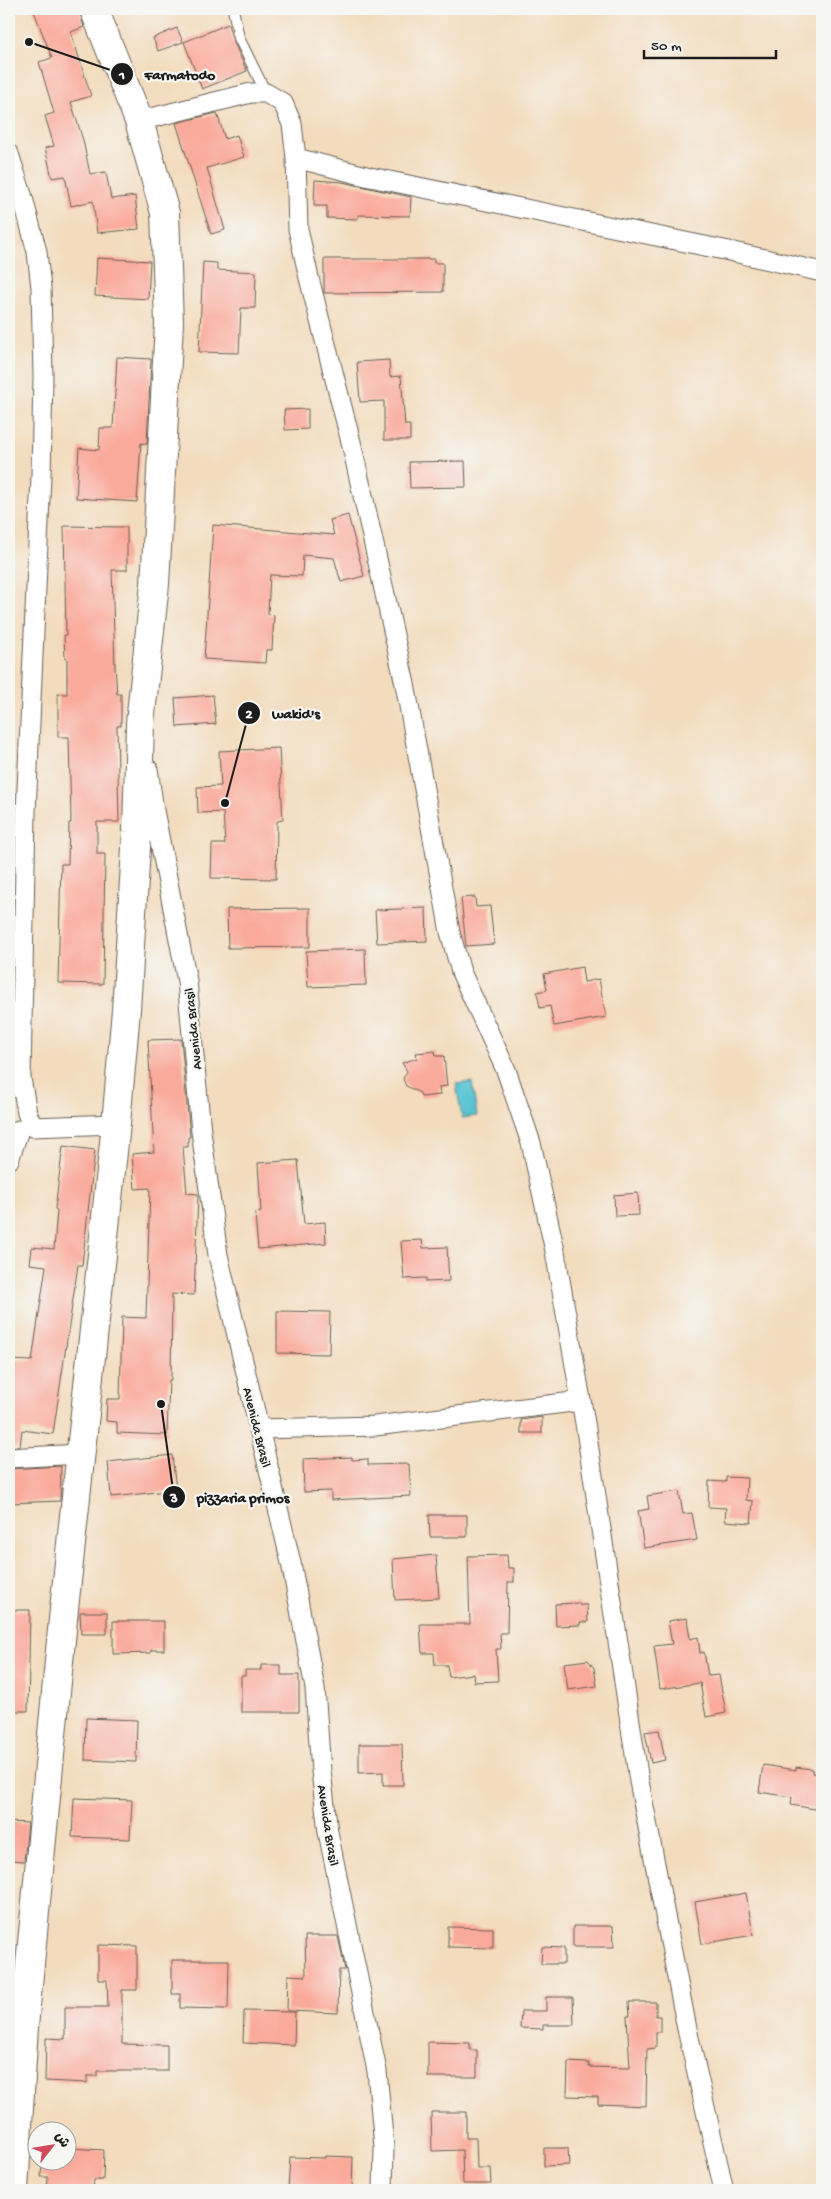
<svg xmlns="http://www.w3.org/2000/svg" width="831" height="2199" viewBox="0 0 831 2199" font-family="'Gochi Hand','Playpen Sans Arabic',sans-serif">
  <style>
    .water { fill: #57c2d1; stroke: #3a6f76 }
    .building { fill: #faaa9b }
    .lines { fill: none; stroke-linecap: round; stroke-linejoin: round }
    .service-casing { stroke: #675f54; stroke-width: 12 }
    .minor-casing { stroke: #675f54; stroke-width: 21 }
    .secondary-casing { stroke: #675f54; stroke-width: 30 }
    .service { stroke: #fff; stroke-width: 10 }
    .minor { stroke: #fff; stroke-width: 19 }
    .secondary { stroke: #fff; stroke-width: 28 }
    .labels { text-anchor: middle; stroke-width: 4.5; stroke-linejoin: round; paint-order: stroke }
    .street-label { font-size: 14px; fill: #1c1c1c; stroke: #f6f6f2 }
    .leader { fill: none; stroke: #1c1c1c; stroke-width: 2 }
    .callout-dot { fill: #1c1c1c; stroke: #f6f6f2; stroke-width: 2 }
    .mark-label { font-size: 15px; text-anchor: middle; font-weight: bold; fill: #fff }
    .callout-label { font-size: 15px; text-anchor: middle; font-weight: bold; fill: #1c1c1c; stroke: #f6f6f2; stroke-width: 4.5; stroke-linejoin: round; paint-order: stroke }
  </style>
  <rect width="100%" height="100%" fill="#f6f6f2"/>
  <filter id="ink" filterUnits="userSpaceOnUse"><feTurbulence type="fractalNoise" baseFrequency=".02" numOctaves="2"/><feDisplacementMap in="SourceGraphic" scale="10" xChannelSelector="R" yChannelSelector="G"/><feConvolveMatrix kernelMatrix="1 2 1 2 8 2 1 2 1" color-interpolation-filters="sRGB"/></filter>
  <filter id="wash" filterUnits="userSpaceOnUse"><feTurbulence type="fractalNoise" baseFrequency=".0096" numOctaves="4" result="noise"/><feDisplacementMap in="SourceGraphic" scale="20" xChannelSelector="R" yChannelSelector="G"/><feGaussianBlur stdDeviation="1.12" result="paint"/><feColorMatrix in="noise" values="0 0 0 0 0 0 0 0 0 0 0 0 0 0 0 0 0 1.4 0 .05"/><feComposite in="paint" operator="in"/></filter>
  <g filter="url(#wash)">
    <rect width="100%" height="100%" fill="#f3dcbd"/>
    <path class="water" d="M472 1082 477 1116 462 1118 456 1084Z"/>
    <g id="blocks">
      <path class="building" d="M33 9H79L84 27 71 32 91 96 71 102 83 140 90 174 106 172 111 199 135 196 139 229 97 233 93 201 71 206 65 176 52 178 45 148 54 146 45 116 54 113 39 62 52 58Z
        M228 24 233 41 247 71 202 89 184 42Z
        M177 28 183 42 158 51 153 38Z
        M217 113 225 139 237 135 244 157 207 168 225 230 211 234 176 123Z
        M315 180 342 182 411 197 410 216 358 215V219L327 218V206H314Z
        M97 258 150 261 148 299 95 296Z
        M324 259H434V263H443V292L324 293Z
        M203 262 217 263V270L256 272 255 308H241L239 353 199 352Z
        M117 357 151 359 147 444 141 443 137 502 76 498 79 448 99 450 100 428H113Z
        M389 360 390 377 401 376 405 425H410V440H384V401L360 402 357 362Z
        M308 409V429L285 430 284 410Z
        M465 461 466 487 410 488 409 462Z
        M348 515 364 576 341 582 334 558 303 555 302 576 270 575 268 614 274 615 272 650H266L265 663 204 659 213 525 334 535 330 520Z
        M64 526 127 527V570H112L115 666 117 694H121V726H117L119 822H97V854H105L103 984 58 983 61 864H68L69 823H71L69 737H58V694H67V659H65L64 635H66Z
        M213 695 216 724 177 727 175 698Z
        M279 748 283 820 277 821 276 879 211 878 212 844H225L223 812 198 813 197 787 221 786 219 751Z
        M475 897 476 907 490 906 494 944 466 946 461 898Z
        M310 908V947L228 948 227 909Z
        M426 908 427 941 377 943 375 910Z
        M365 949 366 985 308 987 306 951Z
        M582 967 584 982 599 979 606 1017 554 1026 550 1006 540 1008 537 992 547 990 544 974Z
        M181 1039 190 1137H188V1147H183L187 1193 198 1194V1196L194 1295 172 1294 171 1380H169L167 1435 117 1433V1422L106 1421 107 1399H120L122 1317 146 1318 150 1188 135 1189 132 1154 154 1152 148 1040Z
        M435 1051 436 1056H444L447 1086 439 1087 440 1095 421 1097 420 1093 406 1086 403 1079 407 1071 402 1063 417 1058 416 1053Z
        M63 1146 95 1150 82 1265H78L53 1434 22 1430 20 1446 9 1447V1360L32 1361 46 1266 30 1264 32 1247 54 1249 57 1210 55 1209Z
        M298 1160 304 1224 325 1222 326 1243 258 1249 255 1213 261 1212 258 1163Z
        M638 1193 639 1215 615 1216 614 1195Z
        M422 1240 423 1248 447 1247 449 1281 426 1282V1278L404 1279 401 1241Z
        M277 1311 330 1312 329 1354 277 1353Z
        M542 1417V1433H521V1420Z
        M172 1455 176 1490 111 1497 108 1462Z
        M352 1457V1460L368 1459V1465L409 1464 411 1496 331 1500V1491L304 1492 303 1459Z
        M61 1466 60 1501 9 1503V1469Z
        M726 1477 747 1478 746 1500 753 1501 751 1523 725 1521 726 1508 708 1507 709 1481 726 1482Z
        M679 1491 683 1514 692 1513 697 1540 644 1548 638 1511 649 1509 647 1496Z
        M429 1515H467V1537H430Z
        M436 1555 439 1598 395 1600 393 1559Z
        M507 1555 508 1568H514V1582H508L507 1633H500L501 1649H496L498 1681 474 1682 473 1674 449 1677 447 1665H435L434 1653H422L420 1624H470L468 1556Z
        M579 1603V1605H587L588 1622H580V1625L556 1626 555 1604Z
        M9 1610H30L28 1711H9Z
        M80 1612H107V1634H81Z
        M687 1618 690 1639 698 1637 700 1653 704 1652 708 1676 719 1675 726 1713 706 1717 700 1683 660 1689 654 1646 672 1644 668 1621Z
        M113 1621H164V1650H151V1653L113 1654Z
        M588 1660 594 1668 597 1686 568 1690 564 1663Z
        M261 1665H281V1675H299V1712H241V1676H245V1670H261Z
        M86 1718 137 1720 136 1762 85 1760Z
        M659 1730 665 1760 651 1763 645 1732Z
        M359 1744H402L403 1785H383V1772L359 1773Z
        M763 1765 796 1770V1767L812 1769V1773L822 1774V1801H817L815 1809 791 1805 792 1797 759 1792Z
        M74 1798 132 1800 130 1839 72 1837Z
        M9 1822 28 1823 24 1861 9 1860Z
        M746 1893 753 1935 702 1944 695 1902Z
        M573 1926H613L614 1947H573Z
        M448 1927 493 1928V1948L448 1947Z
        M305 1936H338L345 1970H339L338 2013 287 2011 288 1975 306 1976Z
        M98 1945 137 1946V1990H122V2044L167 2045V2071H97V2076H87V2083L45 2081 46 2038 65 2039V2007H108L107 1980H98Z
        M542 1947 564 1948V1964H541Z
        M172 1960H229L228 2009 180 2008V1994H172Z
        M546 1997H573L574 2025H543V2029L520 2028 521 2011H546Z
        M629 2002H656V2016H660V2032H656V2048L647 2049 646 2106 598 2104V2097L567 2096 568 2062 589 2063V2067L630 2068 627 2016H630Z
        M244 2011 295 2012 294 2045 243 2043Z
        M428 2042 470 2043V2050H477V2077H428Z
        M431 2112H466V2138H476L477 2168H490L491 2184H463L462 2150 432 2151Z
        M68 2148 104 2150 103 2180H94L93 2190H47L48 2177H41L42 2162H68Z
        M544 2148H568L569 2165 544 2166Z
        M325 2156 353 2157 352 2190H288L290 2157 325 2158Z"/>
    </g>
  </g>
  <g filter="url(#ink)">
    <use href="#blocks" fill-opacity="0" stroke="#675f54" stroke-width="1"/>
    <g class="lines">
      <defs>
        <path id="service" d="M233 9 239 38 266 93
          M9 1083 23 1099"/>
        <path id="minor" d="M139 121 251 93H266L283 103 292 124 296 158 298 229 309 278 351 442 405 684 450 932 461 972 506 1070 531 1143 555 1251 585 1423 639 1781 687 2029 724 2190
          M9 154 23 198 37 252 41 288 43 376 41 476 26 812 21 1078 27 1113 33 1127 116 1124
          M296 158 370 177 729 251 822 272
          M148 769 154 810 187 981 201 1131 218 1255 291 1563 315 1688 321 1771 328 1832 377 2071 384 2147 383 2190
          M9 1160 19 1130
          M259 1429 375 1426 581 1401
          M9 1458 80 1454"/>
        <path id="secondary" d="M14 2190 24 2027 64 1609 116 1124 126 1010 137 832 140 723 155 584 169 323 165 213 139 121 94 9"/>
      </defs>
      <use href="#service" class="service-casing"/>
      <use href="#minor" class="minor-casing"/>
      <use href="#secondary" class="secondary-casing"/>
      <use href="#service" class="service"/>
      <use href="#minor" class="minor"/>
      <use href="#secondary" class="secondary"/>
    </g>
  </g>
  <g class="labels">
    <g class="street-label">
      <text transform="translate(192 1029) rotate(-96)" y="5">Avenida Brasil</text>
      <text transform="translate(258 1427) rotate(76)" y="5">Avenida Brasil</text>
      <text transform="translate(329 1825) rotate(81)" y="5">Avenida Brasil</text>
    </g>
  </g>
  <path class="leader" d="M29 42L122 74M225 803L249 713M161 1404L174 1497"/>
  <g class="callout-dot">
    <circle cx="29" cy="42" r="5"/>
    <circle cx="225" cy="803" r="5"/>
    <circle cx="161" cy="1404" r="5"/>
    <circle cx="122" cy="74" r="12"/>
    <circle cx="249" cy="713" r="12"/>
    <circle cx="174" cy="1497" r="12"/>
  </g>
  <g class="mark-label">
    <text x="122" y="79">1</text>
    <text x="249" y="718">2</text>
    <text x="174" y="1502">3</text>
  </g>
  <g class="callout-label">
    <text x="180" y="79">Farmatodo</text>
    <text x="296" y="718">wakid's</text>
    <text x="243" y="1502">pizzaria primos</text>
  </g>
  <rect width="831" height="2199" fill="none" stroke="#f6f6f2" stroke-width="30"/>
  <g transform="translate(52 2146) rotate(59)"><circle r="24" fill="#f6f6f2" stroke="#9f9f9c"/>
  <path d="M0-4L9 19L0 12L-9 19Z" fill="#d1495b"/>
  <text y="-8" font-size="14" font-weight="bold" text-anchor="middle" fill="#1c1c1c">ش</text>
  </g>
  <path d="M644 50v8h132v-8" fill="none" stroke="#1c1c1c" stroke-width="2.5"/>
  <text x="651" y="50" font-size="15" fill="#1c1c1c" stroke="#f6f6f2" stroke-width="4" paint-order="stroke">50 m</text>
</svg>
